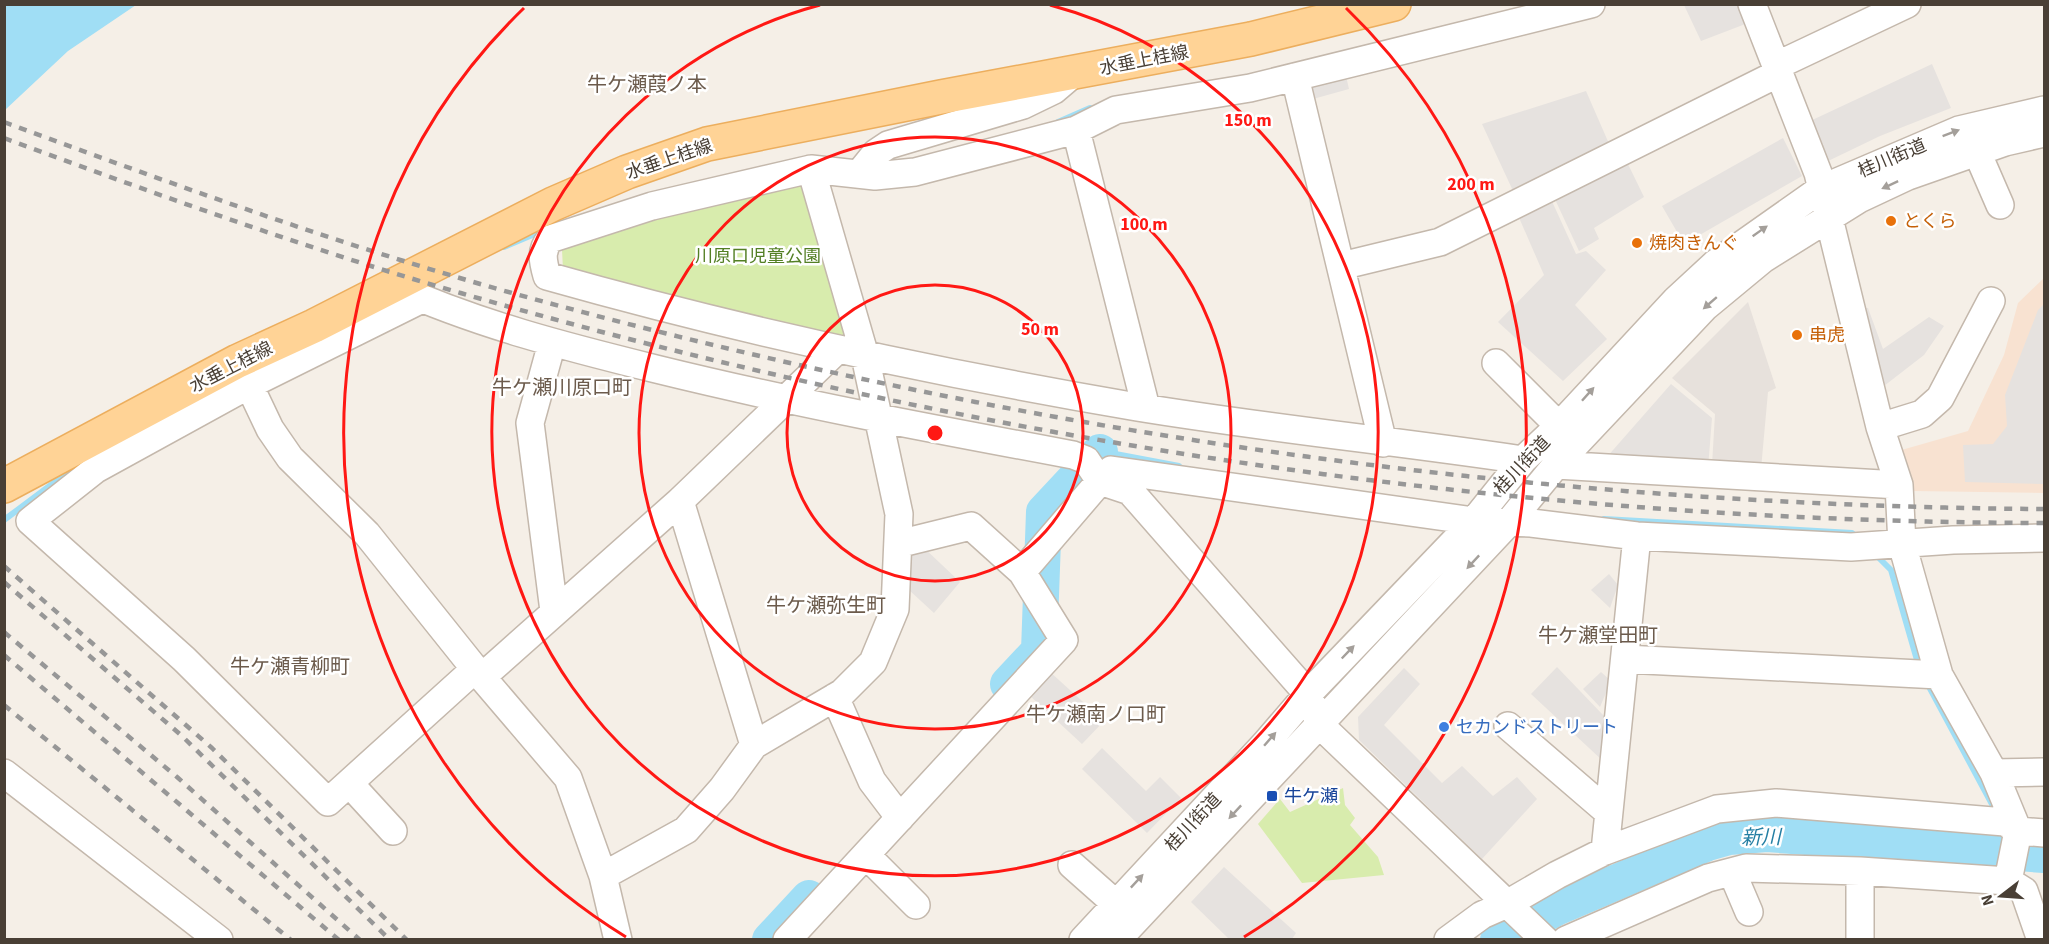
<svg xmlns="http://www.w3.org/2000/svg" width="2049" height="944" viewBox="0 0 2049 944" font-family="'Source Sans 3','Noto Sans JP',sans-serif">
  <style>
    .commercial { fill: #f8e2d1 }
    .industrial { fill: #e7e1dc }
    .green { fill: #d8ecad }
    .parking { fill: #e6e2df }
    .water { fill: #a0def5 }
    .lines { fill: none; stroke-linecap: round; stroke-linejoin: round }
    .stream { stroke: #a0def5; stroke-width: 6 }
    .river { stroke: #a0def5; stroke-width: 36 }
    .minor-casing { stroke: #c4b8ac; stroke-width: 30 }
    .major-casing { stroke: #ecae5e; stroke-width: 36 }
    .minor { stroke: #fff; stroke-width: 27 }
    .major { stroke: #ffd396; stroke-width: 33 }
    .rail { stroke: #979797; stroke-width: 4.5; stroke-dasharray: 8 8; stroke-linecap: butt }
    .oneway { fill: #a49f9a }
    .ring { fill: none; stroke: #ff1814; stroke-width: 3 }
    .food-dot { fill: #e8710a; stroke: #fff; stroke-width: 2 }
    .shop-dot { fill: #3f7fe0; stroke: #fff; stroke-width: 2 }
    .transit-dot { fill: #1a4fb4; stroke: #fff; stroke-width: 2 }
    .labels { text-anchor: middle; stroke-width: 5; stroke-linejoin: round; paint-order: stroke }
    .street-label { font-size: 18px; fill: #493f35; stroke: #fff }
    .food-label { font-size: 18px; fill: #c56008; stroke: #fff; text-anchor: start }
    .park-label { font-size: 18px; fill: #537f24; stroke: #fff }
    .shop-label { font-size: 18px; fill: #366cbe; stroke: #fff; text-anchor: start }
    .transit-label { font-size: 18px; fill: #164399; stroke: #fff; text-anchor: start }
    .neighbourhood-label { font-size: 20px; fill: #6c5b4c; stroke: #fff }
    .water-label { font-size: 20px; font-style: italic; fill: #237ea3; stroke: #fff }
    .centre { fill: #ff1814; stroke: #fff; stroke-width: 3 }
    .ring-label { font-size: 18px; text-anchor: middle; font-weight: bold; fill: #ff1814; stroke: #fff; stroke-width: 5; stroke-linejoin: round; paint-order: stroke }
  </style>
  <rect width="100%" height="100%" fill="#f5efe7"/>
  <path class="commercial" d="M2044 278V493L1912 491 1898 451 1968 431 2004 355 2018 303Z"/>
  <path class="industrial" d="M1748 302 1776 388 1768 392 1761 469 1712 465 1715 414 1672 378Z"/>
  <path class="green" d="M796 182 805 187 846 334 838 341 563 269 562 250 568 243 669 210Z
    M1343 788 1345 805 1355 818 1350 825 1378 857 1384 875 1302 883 1258 824 1280 799 1290 812Z"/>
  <path class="parking" d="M1684 5H1740L1748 23 1701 41Z
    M1932 64 1951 108 1880 136 1824 163 1808 122Z
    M1345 72 1349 89 1313 99 1309 81Z
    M1586 91 1610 146 1514 193 1482 124Z
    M1783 138 1802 176 1684 244 1662 206Z
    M1626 160 1644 197 1594 228 1599 239 1579 251 1553 195Z
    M1550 197 1576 254 1586 251 1606 270 1575 305 1607 339 1563 381 1498 322 1544 275 1517 213Z
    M2044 304V484L1965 482 1963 445 1993 444 2007 426 2005 395 2038 310Z
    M1857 308H1868L1883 349 1929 317 1944 326 1924 355 1884 386 1876 377Z
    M1671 384 1712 418 1708 468 1606 458Z
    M921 545 960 582 934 613 909 590 910 556Z
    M1609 574 1618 585 1610 608 1591 590Z
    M1557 667 1604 716 1603 761 1531 694Z
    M1404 668 1420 684 1384 725 1442 783 1462 766 1493 796 1517 777 1537 799 1482 859 1359 740 1358 717Z
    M1049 671 1104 721 1082 744 1028 694Z
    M1601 672 1611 681 1600 707 1583 689Z
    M1102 748 1146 791 1160 777 1181 798 1147 833 1082 769Z
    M1224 867 1296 933 1292 939H1229L1191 902Z"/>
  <path class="water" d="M5 4H136V5L68 51 5 110Z"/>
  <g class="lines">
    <path class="stream" d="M1058 122 1090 108
      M504 247 544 230
      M1089 449 1179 466
      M1604 519 1852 533 1858 538
      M4 520 83 461
      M1874 553 1891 570 1919 667
      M1926 681 1993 806V813
      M1989 852 1992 826"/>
    <path class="river" d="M1008 684 1039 651 1044 512 1100 452
      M770 940 809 898
      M1498 940 1556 908 1708 843 1729 837 1767 834 2044 855"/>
    <defs>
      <path id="minor" d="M1752 4 1818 173 1880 427 1899 485 1902 544 1939 675 1994 773 2018 831 2008 881
        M1776 66 1907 4
        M1295 77 1383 443
        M1076 130 1146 408
        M1977 152 2000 205
        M859 174 876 153 888 145 1023 105 1054 90 1074 73
        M1341 266 1440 242 1779 73
        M393 286C477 324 567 347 656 369 794 403 933 429 1073 455L1086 460 1100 481 1111 470 1474 521 1531 523 1637 536 1851 547 1953 540 2044 538
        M422 299 249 385 96 469 30 521 184 659 328 802 475 669
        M552 343 530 423 554 611
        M1496 363 1559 426
        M242 370 270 429 290 458 367 534 475 669 568 778 603 876 618 940
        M1880 427 1922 414 1940 398 1991 301
        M1523 460C1395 441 1265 428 1137 407 938 373 741 331 547 276 543 262 540 251 550 239L652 206 811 169 875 176 915 172 1076 130 1116 110 1250 88 1591 4
        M1556 465 1899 485
        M680 501 754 745
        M1022 572 1100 481 1130 491 1308 694 1320 725 1545 940
        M1625 659 1939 675
        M482 677 680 501 838 349
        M835 697 872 781 900 818
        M1508 726 1608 812
        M4 773 219 940
        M1994 773 2044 772
        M349 783 393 831
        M1605 851 1637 536
        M866 855 916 905
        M1072 865 1116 904
        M1732 872 1749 912
        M603 876 686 830 722 789 754 745 842 693 873 662 895 609 899 514 865 356 811 169
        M787 940 1064 640 1022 572 971 526 898 544
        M1083 940 1265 744 1308 694 1474 521 1523 460 1559 426 1676 300 1716 263 1821 189 1959 130 2044 110
        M1117 940 1510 521 1556 465 1705 307 1763 259 1859 199 1908 176 2005 142 2044 133
        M1448 940 1482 915 1507 904 1557 875 1605 851 1717 809 1776 803 2005 822 2018 831 2044 833
        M1566 940 1708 878 1746 868 1860 871 2008 881 2024 891 2041 940
        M1860 940V871"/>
      <path id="major" d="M4 486 238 361 314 326 553 204 627 172 707 144 941 97 1251 39 1394 4"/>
    </defs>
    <use href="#minor" class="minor-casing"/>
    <use href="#major" class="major-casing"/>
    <use href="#minor" class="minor"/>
    <use href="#major" class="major"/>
    <path class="rail" d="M4 122C172 184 340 245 512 293 1011 431 1526 506 2044 509
      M4 138C158 195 313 251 471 296 980 442 1514 522 2044 523
      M4 566 212 748 407 940
      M4 582 182 736 390 940
      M4 632 177 777 360 940
      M4 655 339 940
      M4 705 291 940"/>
  </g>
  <defs><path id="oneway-solid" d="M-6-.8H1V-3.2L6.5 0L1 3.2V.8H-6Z" transform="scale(1.5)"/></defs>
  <g class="oneway">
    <use href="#oneway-solid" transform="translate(1951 133) rotate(-21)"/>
    <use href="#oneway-solid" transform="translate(1890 185) rotate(155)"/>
    <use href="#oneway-solid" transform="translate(1760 231) rotate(-35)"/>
    <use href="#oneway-solid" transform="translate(1710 303) rotate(139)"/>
    <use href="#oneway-solid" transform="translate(1588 394) rotate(-48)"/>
    <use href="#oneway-solid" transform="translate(1473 562) rotate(133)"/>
    <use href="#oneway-solid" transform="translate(1348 652) rotate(-46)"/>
    <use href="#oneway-solid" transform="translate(1270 739) rotate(-49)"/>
    <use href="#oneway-solid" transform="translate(1235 812) rotate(133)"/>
    <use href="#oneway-solid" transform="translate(1137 881) rotate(-47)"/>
  </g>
  <g class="ring">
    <circle cx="935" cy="433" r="148"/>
    <circle cx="935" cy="433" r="296"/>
    <path d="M1050 5A443 443 0 1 1 820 5"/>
    <path d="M626 937A591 591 0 0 1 524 8M1346 8A591 591 0 0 1 1244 937"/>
  </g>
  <g class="food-dot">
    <circle cx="1891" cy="221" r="6"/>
    <circle cx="1637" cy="243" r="6"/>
    <circle cx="1797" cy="335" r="6"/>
  </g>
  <circle class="shop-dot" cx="1444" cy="727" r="6"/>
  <rect class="transit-dot" x="1266" y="790" width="12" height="12" rx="3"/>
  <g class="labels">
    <g class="street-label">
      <text transform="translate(1144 60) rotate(-11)" y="6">水垂上桂線</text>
      <text transform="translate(1892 158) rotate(-23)" y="6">桂川街道</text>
      <text transform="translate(669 159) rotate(-19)" y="6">水垂上桂線</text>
      <text transform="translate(231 367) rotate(-27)" y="6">水垂上桂線</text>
      <text transform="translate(1522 465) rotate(-47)" y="6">桂川街道</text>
      <text transform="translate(1193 822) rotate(-47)" y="6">桂川街道</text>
    </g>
    <g class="food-label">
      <text x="1903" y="227">とくら</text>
      <text x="1649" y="249">焼肉きんぐ</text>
      <text x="1809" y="341">串虎</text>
    </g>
    <g class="park-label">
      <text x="758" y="262">川原口児童公園</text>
    </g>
    <g class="shop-label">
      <text x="1456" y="733">セカンドストリート</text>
    </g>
    <g class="transit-label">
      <text x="1284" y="802">牛ケ瀬</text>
    </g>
    <g class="neighbourhood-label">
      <text x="647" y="91">牛ケ瀬葭ノ本</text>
      <text x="562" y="394">牛ケ瀬川原口町</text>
      <text x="826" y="612">牛ケ瀬弥生町</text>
      <text x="1598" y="642">牛ケ瀬堂田町</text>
      <text x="290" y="673">牛ケ瀬青柳町</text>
      <text x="1096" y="721">牛ケ瀬南ノ口町</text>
    </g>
    <g class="water-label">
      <text transform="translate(1761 837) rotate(-1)" y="7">新川</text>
    </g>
  </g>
  <circle cx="935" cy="433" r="9" class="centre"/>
  <g class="ring-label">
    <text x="1248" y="126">150 m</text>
    <text x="1471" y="190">200 m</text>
    <text x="1144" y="230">100 m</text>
    <text x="1040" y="335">50 m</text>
  </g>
  <rect width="2049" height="944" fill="none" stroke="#493f35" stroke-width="12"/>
  <g transform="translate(2001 896) rotate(253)" stroke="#ffffff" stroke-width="4.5" paint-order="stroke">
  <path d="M0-4.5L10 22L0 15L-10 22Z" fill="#493f35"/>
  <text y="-9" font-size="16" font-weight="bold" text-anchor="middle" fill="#493f35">N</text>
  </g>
</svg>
